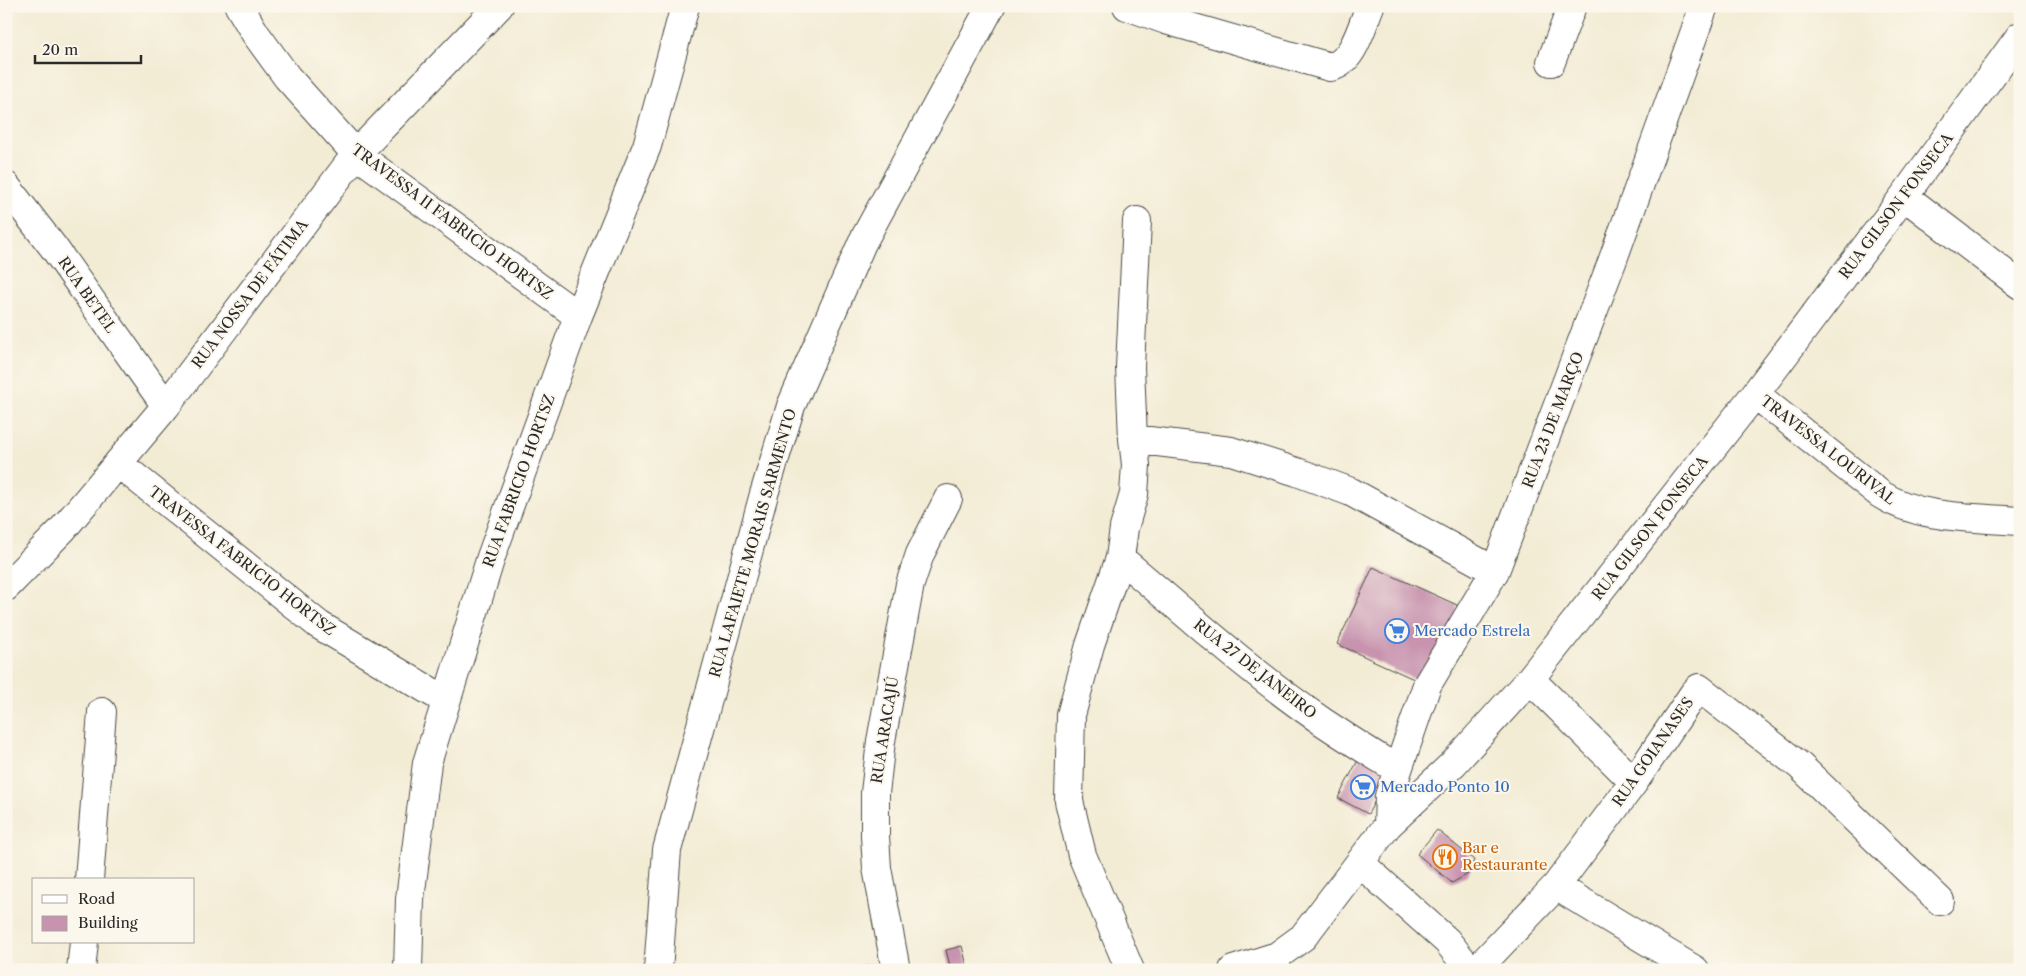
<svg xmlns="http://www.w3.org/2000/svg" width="2026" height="976" viewBox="0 0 2026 976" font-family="'Libre Caslon Text',serif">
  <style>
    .building { fill: #c793ae }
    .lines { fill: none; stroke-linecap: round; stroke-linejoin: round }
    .minor-casing { stroke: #494844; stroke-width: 30 }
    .minor { stroke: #fff; stroke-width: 28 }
    .labels { text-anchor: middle; stroke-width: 4; stroke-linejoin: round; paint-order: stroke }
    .street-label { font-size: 15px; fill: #2b2b2b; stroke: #fbf7ec }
    .shop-label { font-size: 15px; fill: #366cbe; stroke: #fbf7ec; text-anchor: start }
    .food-label { font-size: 15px; fill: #c56008; stroke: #fbf7ec; text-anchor: start }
  </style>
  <rect width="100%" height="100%" fill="#fbf7ec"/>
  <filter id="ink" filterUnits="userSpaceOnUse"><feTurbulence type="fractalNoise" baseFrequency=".02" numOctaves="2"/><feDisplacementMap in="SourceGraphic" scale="10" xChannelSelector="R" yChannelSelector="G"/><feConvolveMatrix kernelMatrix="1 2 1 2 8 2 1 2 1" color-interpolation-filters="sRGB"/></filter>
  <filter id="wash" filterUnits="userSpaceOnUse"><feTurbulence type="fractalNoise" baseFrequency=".0096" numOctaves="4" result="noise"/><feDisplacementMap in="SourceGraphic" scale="20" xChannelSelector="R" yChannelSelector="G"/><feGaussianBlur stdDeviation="1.12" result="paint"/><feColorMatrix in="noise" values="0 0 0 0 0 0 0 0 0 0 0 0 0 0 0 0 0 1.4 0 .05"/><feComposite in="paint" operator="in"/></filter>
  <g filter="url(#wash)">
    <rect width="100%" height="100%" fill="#f3ecd5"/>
    <g id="blocks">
      <path class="building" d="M1373 567 1457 605V619L1427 685 1337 644Z
        M1364 749 1388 776 1368 814 1338 798Z
        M1437 830 1474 860 1468 874 1452 883 1417 854Z
        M962 946 968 970H951L946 950Z
        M881 964 882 970H858L857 967Z"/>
    </g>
  </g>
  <g filter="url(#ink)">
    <use href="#blocks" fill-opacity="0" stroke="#494844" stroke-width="1"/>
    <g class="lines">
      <defs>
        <path id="minor" d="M239 6 255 33 287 77 356 154 578 316
          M1127 6 1166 20 1330 67C1353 64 1362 25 1370 6
          M1551 62 1572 6
          M6 186 54 248 166 406
          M1904 196 2020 285
          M1755 394 1880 494C1920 520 1974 517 2020 521
          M1133 439 1231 451 1297 472 1351 492 1495 571
          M118 463 319 625 445 700
          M1120 558C1187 614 1251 673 1323 722 1347 738 1372 754 1397 769
          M6 587 62 530 166 406 356 154 499 6
          M1530 679 1634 782
          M1388 825 1389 796 1427 685 1495 571 1612 262 1704 6
          M1360 863 1447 941 1470 970
          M89 880 102 712
          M1556 886 1695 970
          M81 970 84 942
          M408 970 410 899 427 763 491 557 578 316 647 146 685 6
          M658 970 667 850 764 494 791 406 862 243 991 6
          M896 970 877 868 875 836V793L881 741 910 584 920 554 948 499
          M1130 970 1082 855 1069 801 1071 715 1090 645 1120 558 1124 528 1134 494 1136 465 1133 439 1130 367 1137 221
          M1233 970 1277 956 1303 937 1388 825 1454 763 1530 679 1755 394 1904 196 2020 36
          M1476 970 1556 886 1634 782 1694 693 1699 688 1800 766 1940 901"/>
      </defs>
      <use href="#minor" class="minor-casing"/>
      <use href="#minor" class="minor"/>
    </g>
  </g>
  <defs>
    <symbol id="supermarket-ring" viewBox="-11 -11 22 22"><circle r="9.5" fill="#fbf7ec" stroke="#3f7fe0" stroke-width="1.5"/><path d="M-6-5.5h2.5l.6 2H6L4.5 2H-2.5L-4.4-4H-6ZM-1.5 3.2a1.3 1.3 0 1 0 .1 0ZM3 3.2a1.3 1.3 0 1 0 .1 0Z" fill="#3f7fe0"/></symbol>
    <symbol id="restaurant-ring" viewBox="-11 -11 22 22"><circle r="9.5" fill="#fbf7ec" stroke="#e8710a" stroke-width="1.5"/><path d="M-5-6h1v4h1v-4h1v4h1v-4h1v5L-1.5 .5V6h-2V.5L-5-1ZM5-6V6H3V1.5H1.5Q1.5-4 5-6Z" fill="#e8710a"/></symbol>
  </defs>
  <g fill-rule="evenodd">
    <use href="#supermarket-ring" x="1383" y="617" width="28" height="28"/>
    <use href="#supermarket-ring" x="1349" y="773" width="28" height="28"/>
    <use href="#restaurant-ring" x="1431" y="843" width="28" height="28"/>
  </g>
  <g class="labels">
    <g class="street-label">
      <text transform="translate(1896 206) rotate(-53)" y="5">RUA GILSON FONSECA</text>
      <text transform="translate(452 222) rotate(37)" y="5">TRAVESSA II FABRICIO HORTSZ</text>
      <text transform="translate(250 294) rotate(-53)" y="5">RUA NOSSA DE FÁTIMA</text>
      <text transform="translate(87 295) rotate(55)" y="5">RUA BETEL</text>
      <text transform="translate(1553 420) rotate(-69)" y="5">RUA 23 DE MARÇO</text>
      <text transform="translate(1828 450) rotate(38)" y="5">TRAVESSA LOURIVAL</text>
      <text transform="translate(519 481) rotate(-70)" y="5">RUA FABRICIO HORTSZ</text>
      <text transform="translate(1650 528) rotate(-52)" y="5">RUA GILSON FONSECA</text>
      <text transform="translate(753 543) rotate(-74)" y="5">RUA LAFAIETE MORAIS SARMENTO</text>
      <text transform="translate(242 561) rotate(38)" y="5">TRAVESSA FABRICIO HORTSZ</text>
      <text transform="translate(1255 669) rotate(38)" y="5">RUA 27 DE JANEIRO</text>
      <text transform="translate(885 730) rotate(-81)" y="5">RUA ARACAJÚ</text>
      <text transform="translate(1653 752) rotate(-55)" y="5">RUA GOIANASES</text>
    </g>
    <g class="shop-label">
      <text x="1414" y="636">Mercado Estrela</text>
      <text x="1380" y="792">Mercado Ponto 10</text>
    </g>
    <g class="food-label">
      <text x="1462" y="853">Bar e<tspan x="1462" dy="17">Restaurante</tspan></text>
    </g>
  </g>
  <rect width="2026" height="976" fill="none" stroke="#fbf7ec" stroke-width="25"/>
  <rect x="32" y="878" width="162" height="65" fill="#fbf7ec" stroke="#a8a59f"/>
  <rect x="42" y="895" width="25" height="8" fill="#ffffff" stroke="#a8a59f"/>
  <text x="78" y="904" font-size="15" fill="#2b2b2b">Road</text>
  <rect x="42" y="916" width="25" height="15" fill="#c793ae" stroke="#a8a59f"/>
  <text x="78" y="928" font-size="15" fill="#2b2b2b">Building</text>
  <path d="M35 55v8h106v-8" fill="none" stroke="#2b2b2b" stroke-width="2.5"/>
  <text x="42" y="55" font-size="15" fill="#2b2b2b" stroke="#fbf7ec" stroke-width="4" paint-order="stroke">20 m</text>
</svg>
